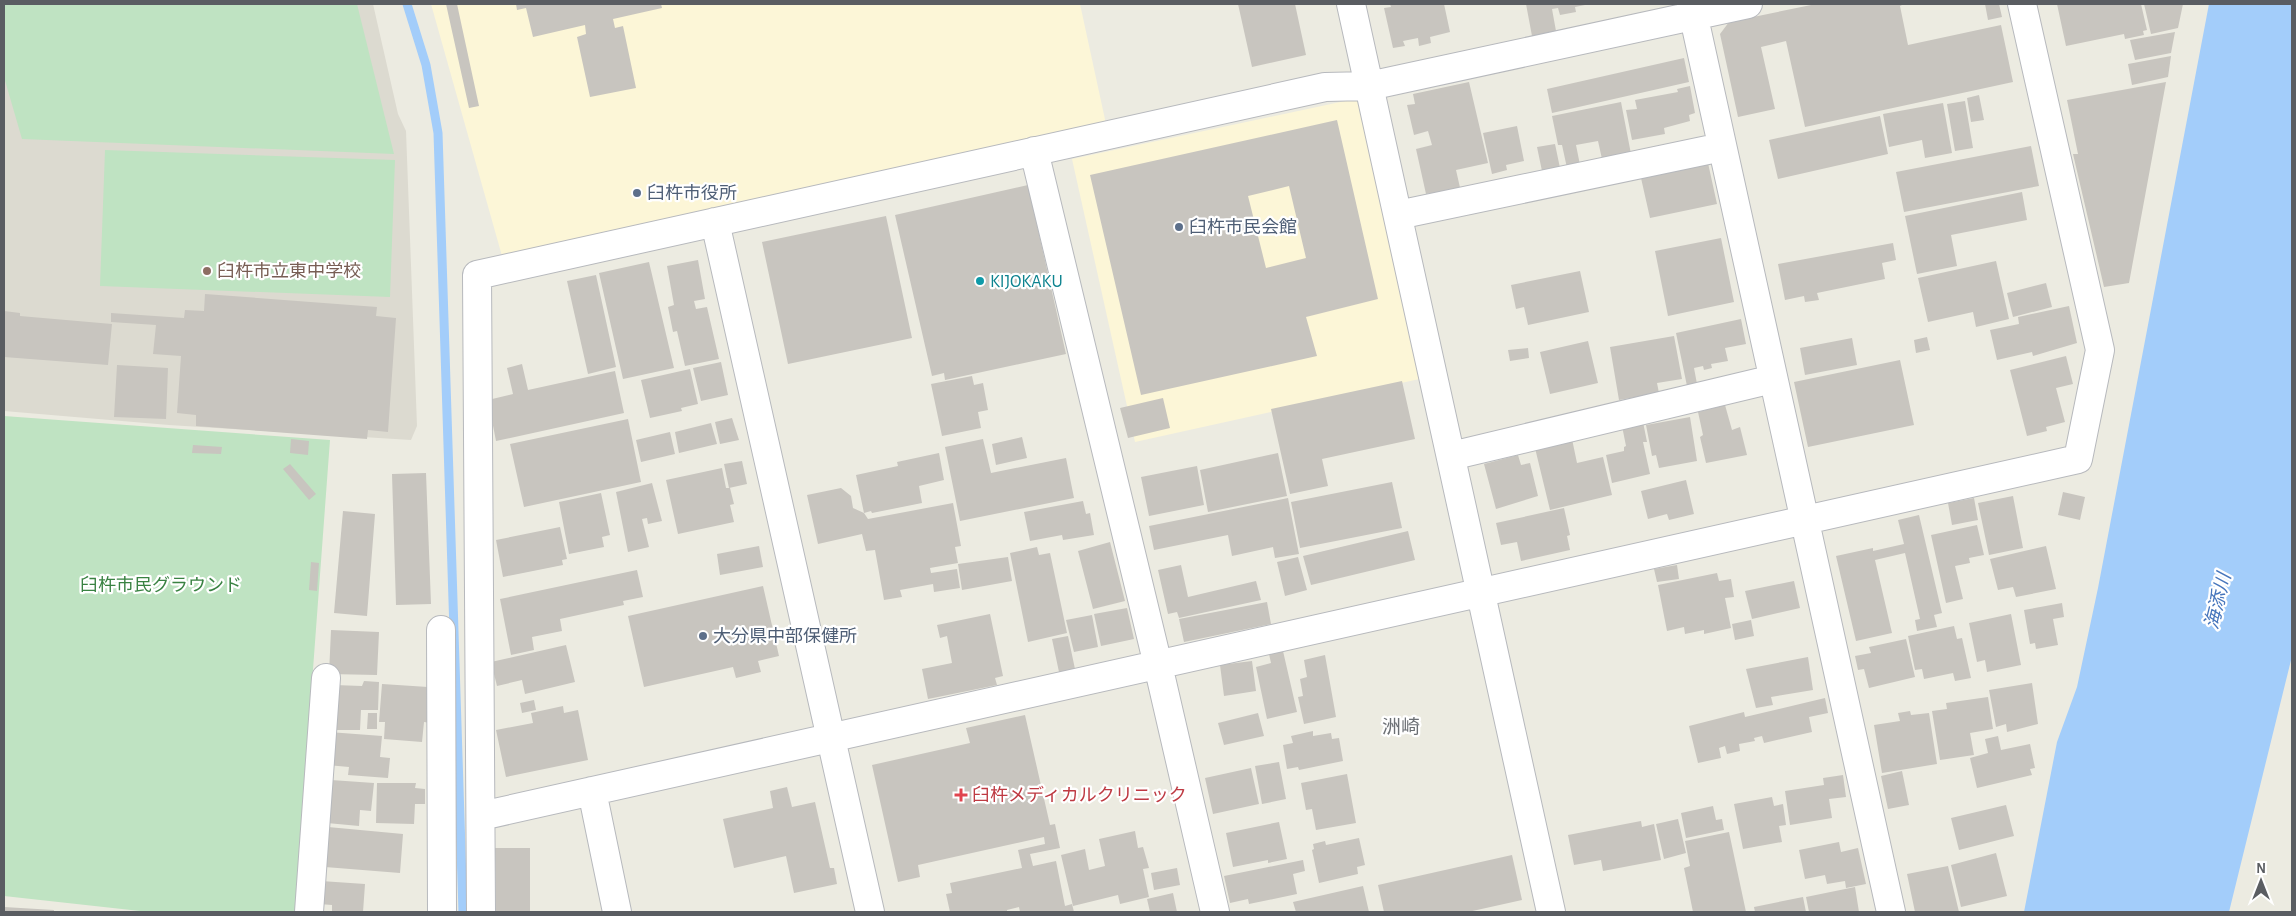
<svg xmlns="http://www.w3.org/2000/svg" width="2296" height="916" viewBox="0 0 2296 916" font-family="'Alegreya Sans','Noto Sans JP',sans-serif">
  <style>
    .commercial { fill: #fcf6d7 }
    .education { fill: #dcdad0 }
    .green { fill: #bfe3c2 }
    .water { fill: #a3cdfa }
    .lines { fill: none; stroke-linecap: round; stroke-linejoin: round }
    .stream { stroke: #a3cdfa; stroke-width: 9 }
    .building { fill: #c8c5bf; fill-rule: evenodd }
    .minor-casing { stroke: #b7b9bd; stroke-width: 30 }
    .minor { stroke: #fff; stroke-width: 28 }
    .service-dot { fill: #5c6f8a; stroke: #fff; stroke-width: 2 }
    .education-dot { fill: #8d6e63; stroke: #fff; stroke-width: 2 }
    .culture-dot { fill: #0f9aa8; stroke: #fff; stroke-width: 2 }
    .health-dot { fill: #e0444e; stroke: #fff; stroke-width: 2 }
    .labels { text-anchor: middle; stroke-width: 4.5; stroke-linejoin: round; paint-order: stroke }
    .service-label { font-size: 18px; fill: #4e5e75; stroke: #fff; text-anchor: start }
    .education-label { font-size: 18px; fill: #785e54; stroke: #fff; text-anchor: start }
    .culture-label { font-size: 18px; fill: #0d838f; stroke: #fff; text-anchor: start }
    .park-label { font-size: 18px; fill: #398242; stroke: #fff }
    .health-label { font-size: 18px; fill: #be3a42; stroke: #fff; text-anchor: start }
    .water-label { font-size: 19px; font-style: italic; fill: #4776bc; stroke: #fff }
    .neighbourhood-label { font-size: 19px; fill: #6b6f74; stroke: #fff }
  </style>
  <rect width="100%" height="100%" fill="#ecebe1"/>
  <path class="commercial" d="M431 4H1080L1106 124 502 256Z
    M1359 98 1424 378 1135 442 1072 159Z"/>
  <path class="education" d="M4 4H373L398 114 406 131 417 426 411 440 169 425 4 411Z"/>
  <path class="green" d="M4 4H357L394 154 22 139 4 77Z
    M105 150 395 160 390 297 100 286Z
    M4 416 330 440 295 912H149L4 896Z"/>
  <path class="water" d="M2209 4H2292V656L2229 912H2024L2057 742 2077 687 2098 588Z"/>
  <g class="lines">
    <path class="stream" d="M407 4 426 65 438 133 463 912"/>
  </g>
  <path class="building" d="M446 4H457L479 106 469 108Z
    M516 4H661L662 8 613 19 615 28 623 26 636 88 590 97 577 37 586 34 585 25 533 37 526 8 517 10Z
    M1238 4H1295L1306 55 1252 67Z
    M1390 4H1444L1450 32 1430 37 1431 43 1419 46 1418 38 1403 41 1405 46 1393 48 1384 8 1391 7Z
    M1526 4H1585V5L1575 7 1576 12 1560 15 1558 8 1552 9 1556 31 1532 36Z
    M1816 4H1904L1900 6 1908 45 2001 25 2013 82 1805 127 1786 41 1761 47 1775 109 1738 117 1720 34 1729 22Z
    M1985 4H1999L2002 17 1988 20Z
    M2057 4H2141L2147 30 2143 31 2144 35 2125 39 2124 34 2066 46Z
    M2144 4H2183L2178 28 2151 34Z
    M2175 32 2171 53 2135 60 2130 40Z
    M2171 56 2168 77 2132 85 2128 64Z
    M1684 58 1689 82 1552 113 1547 89Z
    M1469 82 1488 163 1456 170 1461 192 1432 198 1431 193 1426 194 1416 149 1432 145 1428 131 1414 135 1407 105 1415 104 1413 94Z
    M2166 82 2129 283 2104 287 2073 154H2078L2067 100Z
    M1690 86 1695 113 1689 115 1690 121 1664 128 1665 134 1632 140 1626 110 1637 109 1635 100 1678 92 1677 89Z
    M1979 95 1984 120 1971 122 1967 98Z
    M1965 101 1973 148 1955 151 1947 104Z
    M1621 102 1631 154 1602 159 1598 141 1576 145 1580 165 1567 168 1562 145H1558L1552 116Z
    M1943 103 1952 153 1925 158 1922 140 1889 147 1883 114Z
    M1880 116 1888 154 1778 179 1769 140Z
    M1337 120 1378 299 1306 317 1317 356 1141 395 1090 175ZM1289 186 1306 258 1266 268 1248 196Z
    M1517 126 1524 161 1506 165 1507 170 1492 174 1483 133Z
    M1555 144 1560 168 1542 171 1537 147Z
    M2031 146 2039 186 1904 212 1896 172Z
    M1708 163 1717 204 1650 218 1641 178Z
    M1028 185 1066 354 945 380 944 373 932 376 895 215Z
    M2022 192 2027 220 1951 235 1957 266 1917 274 1905 216Z
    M886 216 912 338 788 364 762 242Z
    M1721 238 1734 302 1668 316 1655 251Z
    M1893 243 1896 260 1882 263 1885 279 1817 293 1819 300 1805 302 1804 296 1785 300 1778 264Z
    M698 260 705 299 694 301 696 309 707 307 719 359 685 366 677 331 673 332 668 307 674 305 667 266Z
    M1996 261 2009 319 1976 327 1973 312 1928 322 1918 278Z
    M649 262 674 368 623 379 599 273Z
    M1580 271 1589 312 1528 325 1524 307 1516 309 1511 285Z
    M596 275 616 367 588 374 567 281Z
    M2046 283 2052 307 2013 317 2007 293Z
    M205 294 377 307 376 316 396 318 388 432 368 430 367 439 196 426V415L177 413 181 356 153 354 156 325 111 322V313L184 318 185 310 204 311Z
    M2069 306 2077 343 2033 356 2032 352 1997 360 1990 330 2019 324 2018 317Z
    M4 311 20 313V316L112 324 108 365 4 357Z
    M1741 319 1746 344 1725 348 1728 361 1711 364 1712 368 1704 370 1703 366 1694 368 1697 384 1687 386 1676 333Z
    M1674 336 1682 379 1657 383 1659 393 1619 400 1610 347Z
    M1927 337 1930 350 1916 353 1914 340Z
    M1852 338 1857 365 1805 375 1800 348Z
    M1588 341 1598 383 1550 394 1540 352Z
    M1528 348 1529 358 1510 361 1508 350Z
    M2066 356 2073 384 2056 388 2065 422 2046 427 2047 431 2027 436 2010 370Z
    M1900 360 1914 425 1808 447 1794 382Z
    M721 362 728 395 701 401 693 368Z
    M522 364 528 390 615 371 624 413 496 441 488 400 513 394 507 368Z
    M117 365 168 368 166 419 114 417Z
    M690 369 698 404 681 408 682 411 650 418 641 380Z
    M972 376 974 385 983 383 988 410 978 412 981 428 942 436 931 384Z
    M1402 381 1415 439 1322 459 1328 486 1290 494 1271 409Z
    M1163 398 1170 428 1128 438 1120 408Z
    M1725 405 1732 430 1740 427 1747 455 1706 463 1700 437 1703 435 1698 412Z
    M1690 417 1697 461 1659 468 1656 455 1652 456 1646 425Z
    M732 418 739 440 720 444 715 422Z
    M628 419 641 482 524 507 510 444Z
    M1643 422 1647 442H1643L1650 474 1612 483 1606 455 1624 451V447L1626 446 1622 426Z
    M711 423 717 444 679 453 675 432Z
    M670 432 675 454 641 462 636 440Z
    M1022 437 1027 458 996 465 992 444Z
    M291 439 309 441 308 455 290 453Z
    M983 439 991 473 1066 458 1074 498 960 521 945 447Z
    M1572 439 1577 463 1603 457 1612 495 1550 510 1535 448Z
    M193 445 222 447 221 454 192 453Z
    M939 453 944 480 919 486 922 503 872 513 871 511 864 513 856 475 898 466 897 462Z
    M1278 453 1287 496 1208 512 1200 470Z
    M1518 455 1521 465 1530 463 1538 496 1496 509 1484 464Z
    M742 461 747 484 729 488 724 464Z
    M290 464 316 494 309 500 283 469Z
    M1197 466 1204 505 1149 516 1141 477Z
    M722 468 726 488H730L734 504 730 505 734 522 678 534 666 480Z
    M426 473 431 604 396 605 392 474Z
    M1686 480 1694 514 1669 520 1667 514 1648 519 1641 491Z
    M1392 482 1402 528 1300 548 1291 502Z
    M652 483 662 521 648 524 647 518 642 519 649 547 628 552 616 492Z
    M841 488 851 496 853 508 864 513 868 519 953 503 961 546 955 547 958 563 930 568 931 573 957 569 960 588 934 592 933 584 900 590 902 597 884 600 875 550 866 551 862 534 818 544 807 495Z
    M2063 492 2085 497 2080 520 2058 515Z
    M601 493 610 535 602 537 604 547 569 554 559 502Z
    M2013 496 2023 548 1989 555 1978 503Z
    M1288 498 1299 554 1275 558 1273 547 1232 556 1228 535 1154 550 1149 526Z
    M1974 498 1978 520 1952 525 1948 503Z
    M1083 501 1086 514 1090 513 1094 535 1063 540 1062 535 1030 541 1024 512Z
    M1564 508 1570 535 1567 536 1570 550 1521 561 1517 542 1501 545 1496 523Z
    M343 511 375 514 367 616 334 613Z
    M1919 515 1942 613 1934 615 1937 627 1917 631 1915 620 1920 619 1905 553 1875 560 1892 633 1856 641 1836 556 1873 548V551L1904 544 1898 520Z
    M1977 525 1984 555 1969 558 1970 563 1955 566 1963 599 1946 603 1931 535Z
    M560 527 567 559 562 560 563 565 503 577 496 540Z
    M1408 531 1415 560 1311 585 1303 556Z
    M1110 542 1125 601 1093 609 1078 551Z
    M759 546 763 567 720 575 717 554Z
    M2046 546 2056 589 2016 597 2013 587 1998 590 1990 559Z
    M1037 547 1039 555 1050 553 1067 633 1028 642 1010 553Z
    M1008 557 1012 581 962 590 958 564Z
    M1298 557 1307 590 1285 596 1277 562Z
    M311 562 319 563 317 591 309 590Z
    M1181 565 1188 597 1256 581 1261 600 1179 618 1177 612 1168 614 1158 570Z
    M1677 565 1679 579 1657 582 1654 569Z
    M637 570 643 597 623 601 624 605 560 619 562 631 532 637 534 650 511 655 500 599Z
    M1717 573 1719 581 1731 579 1734 597 1725 598 1731 628 1704 634V630L1685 634 1684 627 1667 631 1658 585Z
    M1794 581 1800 608 1752 619 1745 591Z
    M763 586 779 656 758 661 761 672 736 678 733 667 644 687 628 616Z
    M1267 602 1271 624 1184 642 1179 619Z
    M2062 603 2064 617 2053 619 2058 645 2036 649 2035 643 2030 644 2024 610Z
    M1127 608 1134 639 1101 646 1094 614Z
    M990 614 1003 676 995 678 997 685 928 699 922 669 952 663 947 636 940 638 937 625Z
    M2011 614 2021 665 1987 672 1985 660 1977 662 1969 623Z
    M1092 615 1098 647 1074 652 1066 620Z
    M1751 620 1754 636 1735 640 1732 624Z
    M1954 626 1957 639 1962 638 1971 678 1955 681 1953 673 1924 679 1922 669 1915 670 1908 636Z
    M331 630 379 632 377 675 329 674Z
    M1068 636 1075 669 1059 672 1052 639Z
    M1906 639 1915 677 1869 688 1864 669 1858 670 1855 656 1871 653 1869 647Z
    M566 645 575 682 525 694 522 680 497 686 491 662Z
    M1283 651 1297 712 1267 719 1256 667 1271 663 1269 654Z
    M1325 655 1336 717 1304 724 1298 697 1303 696 1300 679 1307 677 1304 660Z
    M1808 657 1813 690 1771 697 1773 705 1756 708 1746 669Z
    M1252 661 1256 691 1224 696 1220 665Z
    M364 681 379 682 378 710H361L360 730H332L334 685 362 686Z
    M2032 683 2038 724 2007 732 2006 724 1996 727 1989 690Z
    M382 684 428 687 427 705H432L431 723 424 722 422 742 384 739 385 722H379Z
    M1988 697 1993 729 1970 733 1974 755 1940 760 1932 711 1947 709 1946 703Z
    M1825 698 1828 713 1809 717 1812 732 1764 743 1762 736 1754 738 1755 741 1739 744 1740 751 1727 754 1725 746 1719 748 1721 758 1698 763 1689 726 1744 712 1745 717Z
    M534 700 536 710 522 713 520 703Z
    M563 706 564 713 578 710 588 760 506 777 496 730 533 723 531 713Z
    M1910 711 1911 715 1929 713 1937 764 1882 773 1874 725 1900 721 1898 713Z
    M368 713H377V729H367Z
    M1258 713 1264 736 1224 745 1218 723Z
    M1025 715 1050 825 1055 824 1060 848 1030 854 1033 866 1056 861 1065 906 1072 904 1074 912H1020L1019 907 1007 910V912H950L946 894 952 893 950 883 1022 868 1018 850 1045 844 1044 837 918 865 920 877 898 882 872 765 970 743 966 728Z
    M1313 731V736L1331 733 1332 739 1339 738 1343 761 1299 770 1298 767 1287 769 1283 745 1293 743 1291 736Z
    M329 732 382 736 380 757 390 758 388 778 348 775 349 767 327 765Z
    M1998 736 2001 750 2030 744 2035 768 2030 769 2032 775 1977 788 1970 758 1988 753 1985 739Z
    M1279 762 1286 799 1262 804 1255 766Z
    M1251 768 1259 804 1213 814 1205 778Z
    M1902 771 1909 805 1888 809 1881 776Z
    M1347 774 1356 823 1316 830 1312 809 1306 810 1301 783Z
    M1843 775 1846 797 1829 799 1832 818 1790 825 1785 791 1824 785 1823 778Z
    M331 780 374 783 371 811 360 810 359 826 327 823Z
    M377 783H416L415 788 425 789V804H415L414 824 376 823Z
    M787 787 792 807 815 802 830 868H834L837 884 794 893 786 856 734 868 723 819 773 808 770 791Z
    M1772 797 1774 806 1783 804 1786 825 1779 826 1782 842 1743 849 1734 804Z
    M2006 805 2014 836 1959 850 1951 818Z
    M1713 806 1716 820 1722 819 1724 830 1686 838 1681 813Z
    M1678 819 1686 853 1664 859 1656 824Z
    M1641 821 1642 827 1654 824 1661 860 1603 871 1601 860 1574 865 1568 835Z
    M1279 822 1287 859 1268 863V860L1233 867 1226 833Z
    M328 827 403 834 400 873 325 867Z
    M1135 831 1138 848 1143 847 1149 868 1143 869 1149 897 1120 904 1118 895 1073 906 1061 855 1085 849 1089 870 1105 866 1099 839Z
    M1729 832 1746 912H1693L1684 868 1690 866 1685 841Z
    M1359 838 1365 865 1357 867 1358 874 1319 883 1312 850 1314 849 1313 844 1325 841 1326 845Z
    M1839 842 1841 852 1858 848 1866 884 1846 888 1845 881 1827 884 1825 875 1805 879 1799 850Z
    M495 848H530V912H496Z
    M1996 853 2007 896 1961 907 1951 865Z
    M1512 855 1522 900 1468 912H1384L1378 885Z
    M1303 860 1305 871 1293 874 1297 894 1249 904 1248 899 1230 903 1224 876Z
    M1948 866 1959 912H1915L1907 874Z
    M1177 868 1180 885 1154 890 1151 873Z
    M321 881 365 884 363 912H332V905L319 904Z
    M1363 886 1369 912H1296L1293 902Z
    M1855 887 1859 912H1809L1806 897Z
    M1173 893 1177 912H1150L1147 899Z
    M1803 897 1806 912H1755L1754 907Z
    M4 907 54 910V912H4Z"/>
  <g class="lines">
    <defs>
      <path id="minor" d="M1351 4 1551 912
        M1691 4 1891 912
        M1034 151 1158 665 1215 912
        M1398 215 1722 147
        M715 222 870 912
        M1451 456 1773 379
        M441 630 442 912
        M592 791 617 912
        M481 816 2078 459 2100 350 2022 4
        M309 912 326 678
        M481 912 477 275 1325 87 1369 86 1748 4"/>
    </defs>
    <use href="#minor" class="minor-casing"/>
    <use href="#minor" class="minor"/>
  </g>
  <g class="service-dot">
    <circle cx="637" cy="193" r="5"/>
    <circle cx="1179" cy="227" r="5"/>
    <circle cx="703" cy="636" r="5"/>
  </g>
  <circle class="education-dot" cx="207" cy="271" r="5"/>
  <circle class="culture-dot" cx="980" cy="281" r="5"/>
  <path class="health-dot" d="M958.5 787.5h5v5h5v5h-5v5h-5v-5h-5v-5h5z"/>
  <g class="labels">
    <g class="service-label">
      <text x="647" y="199">臼杵市役所</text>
      <text x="1189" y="233">臼杵市民会館</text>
      <text x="713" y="642">大分県中部保健所</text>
    </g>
    <g class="education-label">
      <text x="217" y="277">臼杵市立東中学校</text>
    </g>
    <g class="culture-label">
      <text x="990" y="287">KIJOKAKU</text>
    </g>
    <g class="park-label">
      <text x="161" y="591">臼杵市民グラウンド</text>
    </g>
    <g class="health-label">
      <text x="972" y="801">臼杵メディカルクリニック</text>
    </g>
    <g class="water-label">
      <text transform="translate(2217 601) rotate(-76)" y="7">海添川</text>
    </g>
    <g class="neighbourhood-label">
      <text x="1401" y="733">洲崎</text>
    </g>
  </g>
  <rect width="2296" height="916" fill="none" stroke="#5a5d62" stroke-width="10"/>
  <g transform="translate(2261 881)" stroke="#ffffff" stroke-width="4" paint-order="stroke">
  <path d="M0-4L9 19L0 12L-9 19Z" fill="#5a5d62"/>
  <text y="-8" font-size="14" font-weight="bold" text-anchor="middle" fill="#5a5d62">N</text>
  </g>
</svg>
